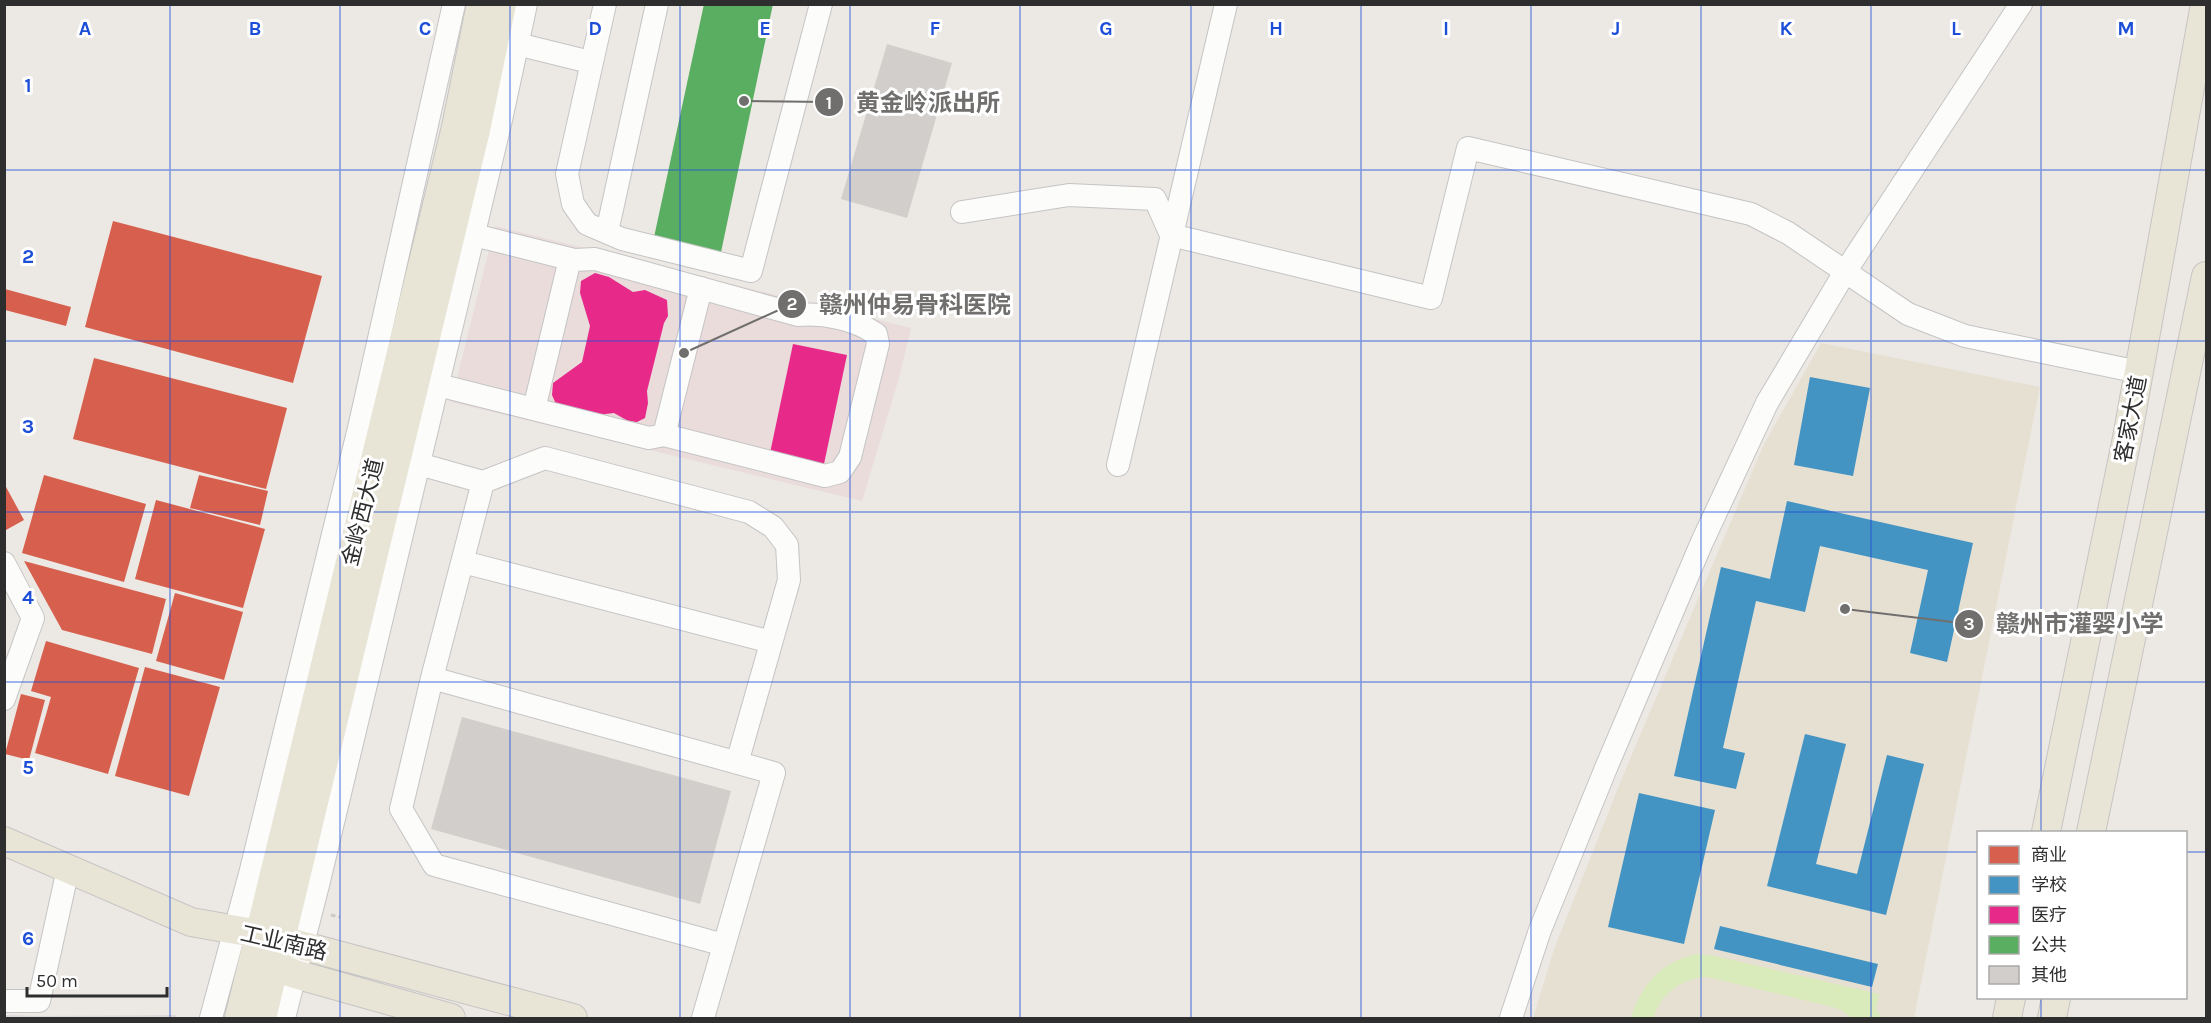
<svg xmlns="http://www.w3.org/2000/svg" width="2211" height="1023" viewBox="0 0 2211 1023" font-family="Karla,'Noto Sans SC',sans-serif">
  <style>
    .industrial { fill: #dcd9db }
    .education { fill: #e6e0d3 }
    .medical { fill: #e9dcdb }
    .pitch { fill: #d9eabb }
    .shops { fill: #d6604d }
    .schools { fill: #4393c3 }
    .health { fill: #e7298a }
    .public { fill: #5aae61 }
    .building { fill: #d1cecb }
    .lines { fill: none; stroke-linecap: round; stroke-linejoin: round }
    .minor-casing { stroke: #c5c4c5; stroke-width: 24 }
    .major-casing { stroke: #c6c5c4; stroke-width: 30 }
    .path { stroke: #c9c9c8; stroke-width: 3; stroke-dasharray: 4.5 3; stroke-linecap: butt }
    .minor { stroke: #fcfcfb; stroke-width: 22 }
    .major { stroke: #e8e4d6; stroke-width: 28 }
    .grid { fill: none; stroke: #1d4ed8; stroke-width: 1.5; stroke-opacity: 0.55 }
    .labels { text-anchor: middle; stroke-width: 6; stroke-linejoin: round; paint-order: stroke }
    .street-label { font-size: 22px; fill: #2e2e2e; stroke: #fff }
    .grid-label { font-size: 20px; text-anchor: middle; font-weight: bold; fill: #1d4ed8; stroke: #fff; stroke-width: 6; stroke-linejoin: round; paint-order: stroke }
    .leader { fill: none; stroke: #706f6e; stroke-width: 2 }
    .callout-dot { fill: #706f6e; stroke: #fff; stroke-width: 2 }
    .mark-label { font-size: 18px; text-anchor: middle; font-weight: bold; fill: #fff }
    .callout-label { font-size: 24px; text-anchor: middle; font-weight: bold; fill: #706f6e; stroke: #fff; stroke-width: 6; stroke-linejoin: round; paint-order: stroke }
  </style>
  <rect width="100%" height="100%" fill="#ece8e4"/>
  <path class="industrial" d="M5 1015 38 1016 176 1015V1018H5Z"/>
  <path class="education" d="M1821 343 2040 387 1914 1018H1533L1554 949 1624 773 1763 446Z"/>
  <path class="medical" d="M495 226 911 328 899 378 862 501 451 402Z"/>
  <path class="pitch" d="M1696 954 1715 956 1879 994 1876 1009 1882 1018H1852L1839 1009 1829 1006 1707 977C1683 978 1659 994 1654 1018H1631C1641 985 1661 962 1696 954Z"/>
  <path class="shops" d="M113 221 322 276 293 383 85 327Z
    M5 289 71 307 66 326 5 310Z
    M94 358 287 408 266 489 73 439Z
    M44 475 146 504 124 582 22 553Z
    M199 475 268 491 260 525 190 508Z
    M5 485 24 520 6 530 5 527Z
    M156 500 265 529 243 608 135 579Z
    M24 561 166 599 152 654 62 630Z
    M175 593 243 612 224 680 156 661Z
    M46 641 139 668 108 774 35 753 51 697 31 691Z
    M145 667 220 687 189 796 115 776Z
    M21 694 45 700 29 760 5 754Z"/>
  <path class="schools" d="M1810 377 1870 388 1853 476 1794 465Z
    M1787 501 1973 543 1947 662 1910 653 1928 570 1820 546 1805 612 1756 601 1723 748 1745 753 1736 789 1674 776 1721 567 1770 579Z
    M1805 734 1846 744 1816 864 1857 874 1887 755 1924 764 1886 915 1767 886Z
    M1639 793 1715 810 1684 944 1608 927Z
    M1720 926 1878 964 1872 987 1714 949Z"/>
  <path class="health" d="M595 273 609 277 633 292 645 290 667 300 668 316 664 323 647 391 648 403 645 418 637 422 628 421 614 413 581 417 556 404 552 395 553 383 582 362 590 326 580 293 581 281Z
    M793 344 847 355 824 464 770 453Z"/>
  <path class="public" d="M704 4H773L720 257 653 242Z"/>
  <path class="building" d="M887 44 952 63 907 218 841 199Z
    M462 717 731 791 700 904 431 829Z"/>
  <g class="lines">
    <defs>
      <path id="minor" d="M605 4 567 174 573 204 587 224 622 239 751 271 821 4
        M517 44 590 62
        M962 212 1069 195 1155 199 1171 235 1431 298 1468 148 1751 214 1788 233 1908 314 1965 336 2139 372
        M607 232 657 4
        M438 385 649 438 664 435 825 476 840 472 850 457 878 344 876 334C855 319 824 313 798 315L595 259 574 260 474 235
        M534 409 570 259
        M664 435 701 288
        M419 464 483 482 432 678 774 773 703 1018
        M1118 465 1226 4
        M483 482 545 458 749 512 773 527 787 545 789 580 737 763
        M463 562 771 642
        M4 563 33 618 4 699
        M432 678 401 809 434 865 724 945
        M4 1001H39L68 869
        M211 1018 250 874 359 428 454 4
        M284 1018 319 881 501 120 526 4
        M1511 1018 1540 930 1606 768 1702 542 1767 403 1845 272 2021 4"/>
      <path id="major" d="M2046 832 2127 438 2205 4
        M2091 832 2206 276
        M4 841 191 922 259 934 573 1018
        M255 960 295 974 451 1018
        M239 1018 456 127 481 4
        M262 1018 476 130 502 4
        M2007 1018 2011 998
        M2052 1018 2056 998"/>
    </defs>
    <use href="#minor" class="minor-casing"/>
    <use href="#major" class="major-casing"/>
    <path class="path" d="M331 915 340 917"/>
    <use href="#minor" class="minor"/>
    <use href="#major" class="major"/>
  </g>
  <path class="grid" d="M170 4V1018M340 4V1018M510 4V1018M680 4V1018M850 4V1018M1020 4V1018M1191 4V1018M1361 4V1018M1531 4V1018M1701 4V1018M1871 4V1018M2041 4V832M4 170H2206M4 341H2206M4 512H2206M4 682H2206M4 852H1978M2186 852H2206M2041 998V1018"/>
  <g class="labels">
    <g class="street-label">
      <text transform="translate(2130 419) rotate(-79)" y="8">客家大道</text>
      <text transform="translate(362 512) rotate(-76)" y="8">金岭西大道</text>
      <text transform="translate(284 942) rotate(13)" y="8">工业南路</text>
    </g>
  </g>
  <g class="grid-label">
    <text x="85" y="35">A</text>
    <text x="255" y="35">B</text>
    <text x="425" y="35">C</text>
    <text x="595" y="35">D</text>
    <text x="765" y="35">E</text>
    <text x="935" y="35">F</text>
    <text x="1106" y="35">G</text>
    <text x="1276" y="35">H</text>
    <text x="1446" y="35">I</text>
    <text x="1616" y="35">J</text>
    <text x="1786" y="35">K</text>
    <text x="1956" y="35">L</text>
    <text x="2126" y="35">M</text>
    <text x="28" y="92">1</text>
    <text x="28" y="263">2</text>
    <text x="28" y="433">3</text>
    <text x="28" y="604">4</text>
    <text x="28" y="774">5</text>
    <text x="28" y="945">6</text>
  </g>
  <path class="leader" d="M744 101L829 102M684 353L792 304M1845 609L1969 624"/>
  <g class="callout-dot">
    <circle cx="744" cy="101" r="6"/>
    <circle cx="684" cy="353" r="6"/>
    <circle cx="1845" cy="609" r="6"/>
    <circle cx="829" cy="102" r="15"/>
    <circle cx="792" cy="304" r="15"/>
    <circle cx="1969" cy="624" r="15"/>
  </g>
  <g class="mark-label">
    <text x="829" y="109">1</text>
    <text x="792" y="310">2</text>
    <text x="1969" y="630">3</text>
  </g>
  <g class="callout-label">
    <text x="928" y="111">黄金岭派出所</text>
    <text x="915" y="313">赣州仲易骨科医院</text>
    <text x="2080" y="632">赣州市灌婴小学</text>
  </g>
  <rect width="2211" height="1023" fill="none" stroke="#2e2e2e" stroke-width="12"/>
  <rect x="1977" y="831" width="210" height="168" fill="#ffffff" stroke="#ababab" stroke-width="1.5"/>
  <rect x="1989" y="846" width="30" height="18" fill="#d6604d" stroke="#ababab" stroke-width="1.5"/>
  <text x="2031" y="861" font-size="18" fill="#2e2e2e">商业</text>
  <rect x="1989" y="876" width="30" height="18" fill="#4393c3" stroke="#ababab" stroke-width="1.5"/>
  <text x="2031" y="891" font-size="18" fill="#2e2e2e">学校</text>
  <rect x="1989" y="906" width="30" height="18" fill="#e7298a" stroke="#ababab" stroke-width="1.5"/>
  <text x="2031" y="921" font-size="18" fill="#2e2e2e">医疗</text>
  <rect x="1989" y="936" width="30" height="18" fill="#5aae61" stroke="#ababab" stroke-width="1.5"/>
  <text x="2031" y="951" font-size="18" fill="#2e2e2e">公共</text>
  <rect x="1989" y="966" width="30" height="18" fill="#d1cecb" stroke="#ababab" stroke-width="1.5"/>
  <text x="2031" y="981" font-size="18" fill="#2e2e2e">其他</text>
  <path d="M27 987v9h140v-9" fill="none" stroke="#2e2e2e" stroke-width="3"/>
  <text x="36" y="987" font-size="18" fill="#2e2e2e" stroke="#ffffff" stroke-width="4.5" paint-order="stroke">50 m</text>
</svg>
